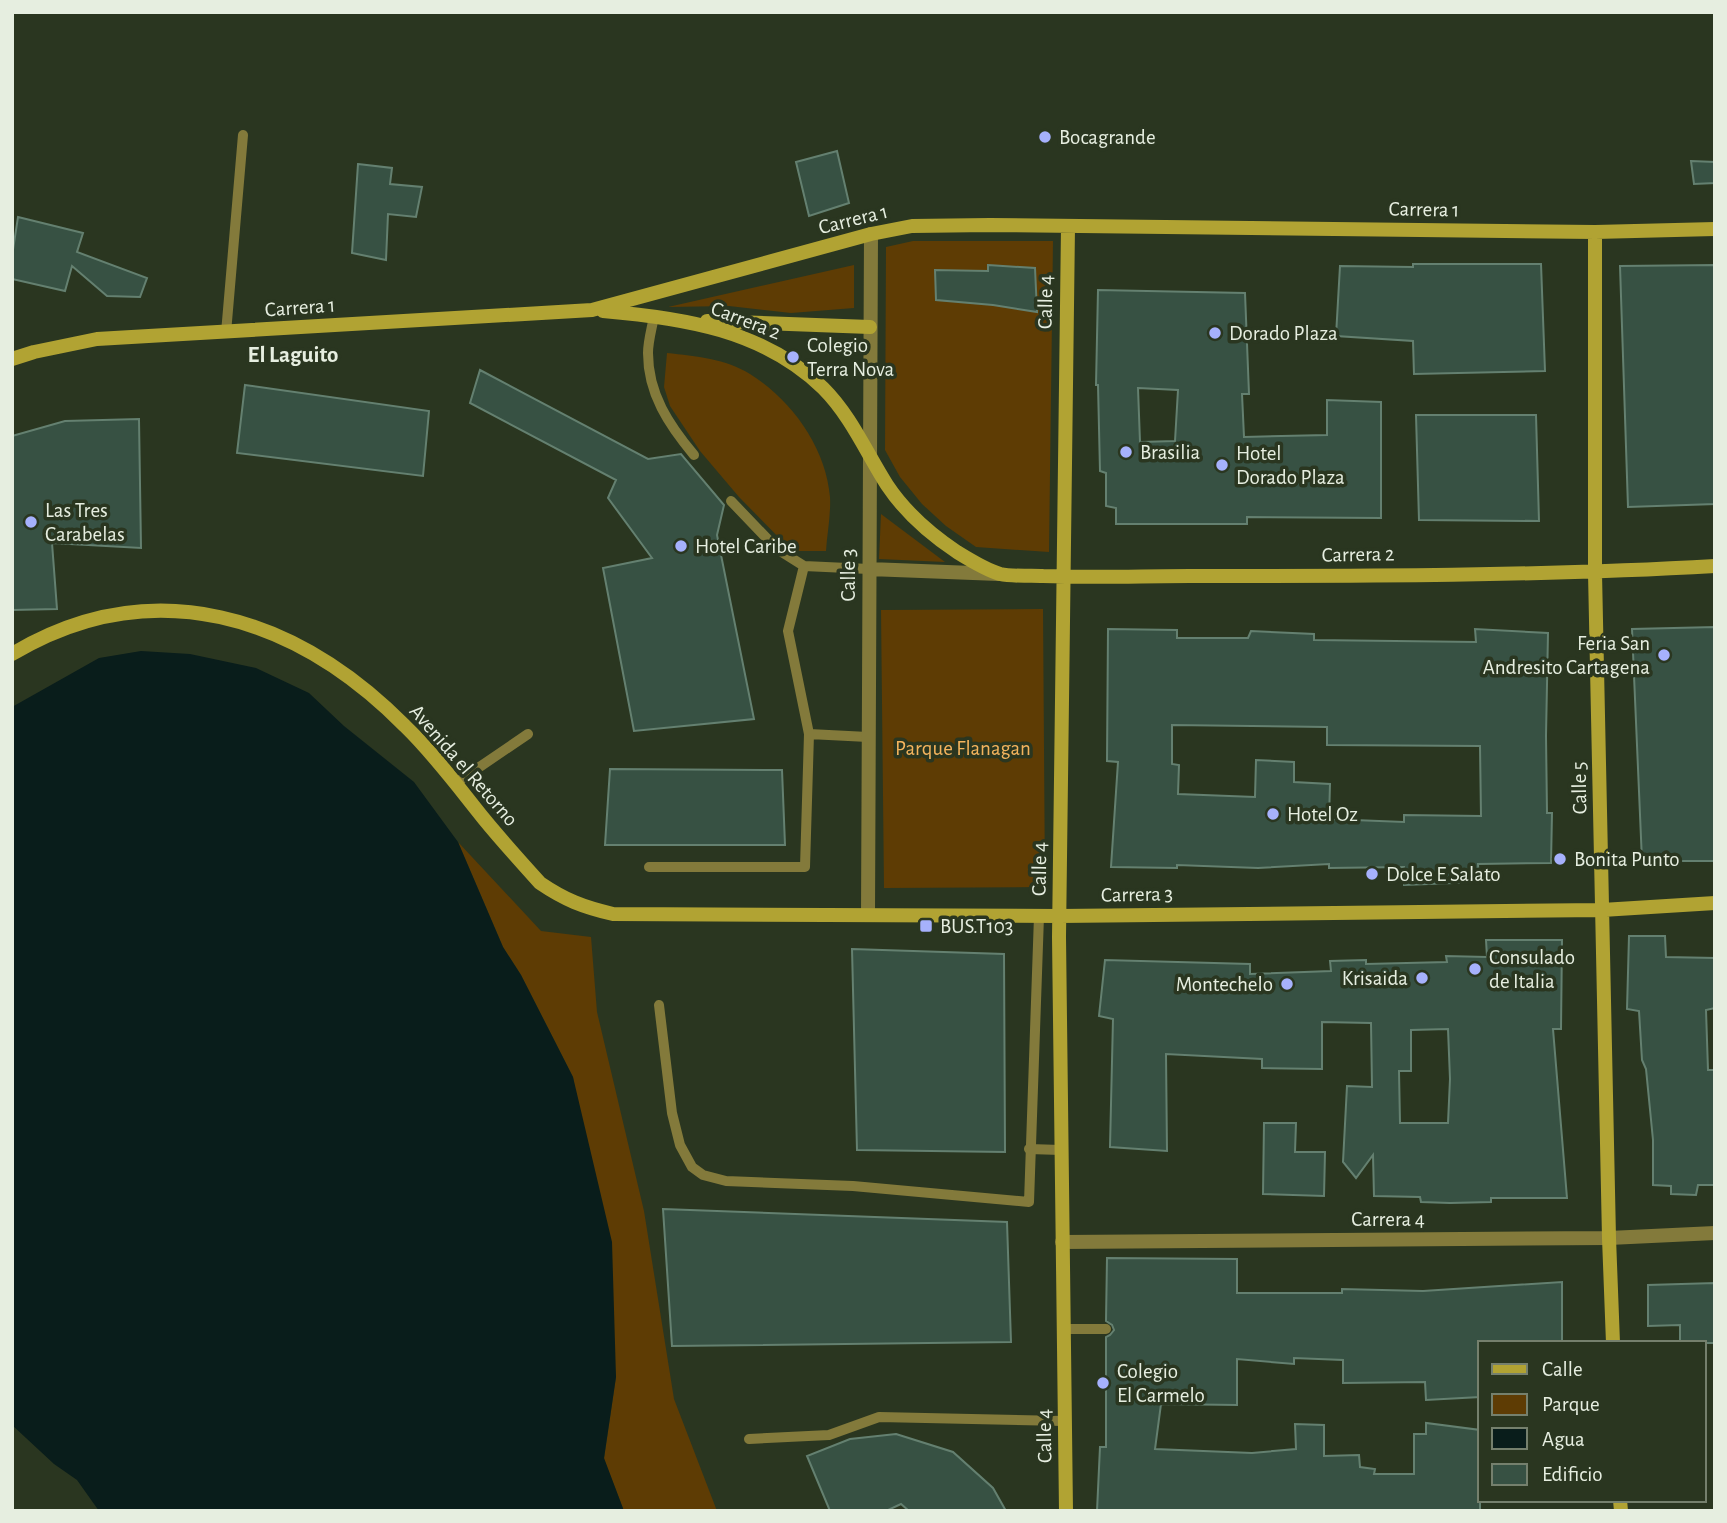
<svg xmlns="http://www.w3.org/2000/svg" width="1727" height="1523" viewBox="0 0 1727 1523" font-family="'Alegreya Sans',sans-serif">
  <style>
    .green { fill: #5e3c04 }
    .water { fill: #091d1b }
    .building { fill: #375143; stroke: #648070; stroke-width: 2; fill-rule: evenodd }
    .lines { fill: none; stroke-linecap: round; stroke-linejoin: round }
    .lane { stroke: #837a3b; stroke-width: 10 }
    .street { stroke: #837a3b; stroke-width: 14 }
    .secondary { stroke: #b1a333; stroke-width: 14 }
    .poi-dot { fill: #a6b1fc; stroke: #2a3620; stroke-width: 2.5 }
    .labels { text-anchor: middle; stroke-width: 7; stroke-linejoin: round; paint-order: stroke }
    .poi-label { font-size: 21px; fill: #e6eee0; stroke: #2a3620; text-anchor: start }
    .street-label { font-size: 21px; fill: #e6eee0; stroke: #2a3620 }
    .park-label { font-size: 21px; fill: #f4b45d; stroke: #2a3620 }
    .neighbourhood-label { font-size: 23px; font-weight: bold; fill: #e6eee0; stroke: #2a3620 }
  </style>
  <rect width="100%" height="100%" fill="#2a3620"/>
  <path class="green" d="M913 241H1053L1049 552 976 547 946 526 922 504 900 477 885 450 886 247Z
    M854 265V308L791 313 729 306 668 307Z
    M667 353C696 356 726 359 750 374 792 400 826 448 830 497 831 515 827 534 826 551H792L739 497 700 451 670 406 664 387Z
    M881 514 945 562 879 559Z
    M1043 609 1045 887 884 888 881 610Z
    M458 842 541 931 591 937 597 1012 644 1211 674 1399 717 1511H624L604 1459 616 1377 573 1077 521 975 503 947Z"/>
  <path class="water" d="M141 651 190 654 256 668 309 693 344 726 414 782 458 842 503 947 521 975 573 1077 612 1242 616 1377 604 1458 624 1511H99L77 1480 54 1464 12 1425V707L99 658Z"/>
  <path class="building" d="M837 151 849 203 809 216 796 162Z
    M1691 161 1715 162V183L1694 184Z
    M358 164 392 168 390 184 422 187 416 217 388 214 386 260 352 253Z
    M18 217 83 233 77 252 147 278 140 297 107 296 72 266 65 291 12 279V256Z
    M1413 264H1541L1545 371 1414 374 1413 341 1336 336 1340 266 1413 267Z
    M988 265 1035 268 1037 312 993 305 936 300 935 270 988 271Z
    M1715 265V504L1628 507 1620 266Z
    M1098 290 1245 293 1249 394H1242L1244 437 1327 435V400L1381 402V518L1247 517V524H1116V508L1106 506V473L1100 471 1098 385H1096ZM1138 388 1178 390 1175 441 1140 442Z
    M480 370 648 459 681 454 724 505 717 535 754 719 634 731 603 568 652 558 608 498 616 480 470 403Z
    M245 385 429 411 423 476 237 453Z
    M1416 415H1536L1539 521 1419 520Z
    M139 419 141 548 52 543 57 609 12 610V436L65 421Z
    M1715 627V861H1642L1632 629Z
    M1108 629 1177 630V638H1248L1251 631 1314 634V640L1476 642 1475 629 1548 633 1546 736 1547 813H1552L1551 863 1478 864 1479 882 1404 885V867L1329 868V864L1258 868 1177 865V868L1111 867 1118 762 1107 761ZM1172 725 1327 727V745L1480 746 1481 816 1404 815V822L1329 819 1330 784 1294 782V762L1256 760 1255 797 1178 794 1179 765 1172 764Z
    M610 769 782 770 785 845H605Z
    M1629 936H1665L1666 957 1715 958V1008L1706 1010 1708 1070H1715V1185H1698L1696 1195 1671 1194V1186L1653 1185V1140L1646 1069 1642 1060 1639 1011 1627 1009Z
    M1486 940H1562L1561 1029H1553L1567 1198H1491V1202L1450 1203 1421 1202 1420 1197 1374 1196 1373 1155 1356 1178 1343 1162 1347 1086 1372 1087 1371 1023 1322 1022V1069L1262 1068V1059L1166 1054 1167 1151 1110 1147 1113 1019 1099 1016 1105 960 1250 964V974L1331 971 1330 961 1366 960V964L1447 962 1446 956 1487 957ZM1448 1029 1450 1079 1448 1123H1400L1399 1071H1411V1030Z
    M852 949 1004 954 1005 1152 857 1150Z
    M1264 1123H1296L1295 1152H1325L1324 1196 1263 1194Z
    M663 1209 1007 1222 1011 1342 672 1346Z
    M1107 1258 1237 1259V1293H1342V1289L1423 1291 1562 1282V1343H1480V1397L1426 1400 1425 1382 1343 1383V1360L1294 1358V1364L1237 1359V1405L1161 1404 1155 1449 1252 1453 1296 1449 1295 1424 1324 1425V1456L1359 1455 1360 1467 1375 1469 1374 1474H1414V1434H1426V1423L1480 1430V1511H1097L1100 1447H1106V1337L1110 1335 1114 1330 1112 1325 1106 1321Z
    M1715 1283V1343H1680V1325L1648 1326V1285Z
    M896 1434 953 1452 993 1488 1006 1511H909L901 1504 886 1511H830L807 1456 850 1439Z"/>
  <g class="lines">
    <path class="lane" d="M654 316C652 328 648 341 648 353 648 394 669 425 694 455
      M226 333 243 135
      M731 501 777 549 804 566 869 569
      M809 734 868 737
      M456 783 528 734
      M649 867H805L809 734 788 631 804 566
      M659 1005 672 1113 680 1145 692 1167 703 1175 726 1181 853 1186 1029 1202 1039 916
      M1029 1149 1061 1150
      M1064 1329H1106
      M749 1439 829 1435 879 1417 1064 1421"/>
    <path class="street" d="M869 569 999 574
      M868 915 871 234
      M1062 1242 1609 1238 1715 1233"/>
    <path class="secondary" d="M1595 232V573L1609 1238 1613 1343
      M603 311C684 318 763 330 823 388 851 416 866 452 887 485 905 512 930 534 957 552 970 560 986 570 1000 574 1013 577 1030 575 1043 576 1092 578 1141 576 1190 576 1365 576 1540 576 1715 566
      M707 321 870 327
      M12 359 34 352 97 339 592 310 871 234 912 226 990 225 1595 232 1715 229
      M12 654C153 570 296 616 405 726 434 754 459 788 484 819 502 841 521 862 540 883 565 900 583 907 613 914L1060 916 1602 910 1715 903
      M1620 1500 1621 1511
      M1066 1511 1059 937 1068 227"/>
  </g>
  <g class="poi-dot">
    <circle cx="1045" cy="137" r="7"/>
    <circle cx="1215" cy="333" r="7"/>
    <circle cx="793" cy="357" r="7"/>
    <circle cx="1126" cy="452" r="7"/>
    <circle cx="1222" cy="465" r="7"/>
    <circle cx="31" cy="522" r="7"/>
    <circle cx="681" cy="546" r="7"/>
    <circle cx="1664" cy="655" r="7"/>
    <circle cx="1273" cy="814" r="7"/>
    <circle cx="1560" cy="859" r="7"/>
    <circle cx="1372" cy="874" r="7"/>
    <rect x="919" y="919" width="14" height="14" rx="3.5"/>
    <circle cx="1475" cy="969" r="7"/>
    <circle cx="1422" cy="978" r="7"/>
    <circle cx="1287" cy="984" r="7"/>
    <circle cx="1103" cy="1383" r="7"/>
  </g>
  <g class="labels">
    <g class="poi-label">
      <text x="1059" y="144">Bocagrande</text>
      <text x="1229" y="340">Dorado Plaza</text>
      <text x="807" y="352">Colegio<tspan x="807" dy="24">Terra Nova</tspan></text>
      <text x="1140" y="459">Brasilia</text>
      <text x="1236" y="460">Hotel<tspan x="1236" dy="24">Dorado Plaza</tspan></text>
      <text x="45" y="517">Las Tres<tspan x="45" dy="24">Carabelas</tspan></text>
      <text x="695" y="553">Hotel Caribe</text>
      <text x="1650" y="650" text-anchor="end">Feria San<tspan x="1650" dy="24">Andresito Cartagena</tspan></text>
      <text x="1287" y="821">Hotel Oz</text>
      <text x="1574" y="866">Bonita Punto</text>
      <text x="1386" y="881">Dolce E Salato</text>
      <text x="940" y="933">BUS.T103</text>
      <text x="1489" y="964">Consulado<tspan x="1489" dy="24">de Italia</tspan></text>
      <text x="1408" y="985" text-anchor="end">Krisaida</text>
      <text x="1273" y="991" text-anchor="end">Montechelo</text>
      <text x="1117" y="1378">Colegio<tspan x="1117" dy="24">El Carmelo</tspan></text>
    </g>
    <g class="street-label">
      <text transform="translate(1424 209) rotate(1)" y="7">Carrera 1</text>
      <text transform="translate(853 219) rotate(-14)" y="7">Carrera 1</text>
      <text transform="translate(1045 302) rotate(-89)" y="7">Calle 4</text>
      <text transform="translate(300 307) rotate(-4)" y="7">Carrera 1</text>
      <text transform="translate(746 320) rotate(21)" y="7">Carrera 2</text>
      <text transform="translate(1358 554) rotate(-1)" y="7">Carrera 2</text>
      <text transform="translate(848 575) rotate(-90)" y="7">Calle 3</text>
      <text transform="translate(464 765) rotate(49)" y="7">Avenida el Retorno</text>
      <text transform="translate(1579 788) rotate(-91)" y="7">Calle 5</text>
      <text transform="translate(1039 869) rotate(-89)" y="7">Calle 4</text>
      <text transform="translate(1137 894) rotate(-1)" y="7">Carrera 3</text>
      <text x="1388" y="1226">Carrera 4</text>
      <text transform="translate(1044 1436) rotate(-91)" y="7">Calle 4</text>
    </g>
    <g class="park-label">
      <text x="963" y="755">Parque Flanagan</text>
    </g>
    <g class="neighbourhood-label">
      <text x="293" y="362">El Laguito</text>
    </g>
  </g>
  <rect width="1727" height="1523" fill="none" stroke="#e6eee0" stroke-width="28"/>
  <rect x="1478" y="1341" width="228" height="161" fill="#2a3620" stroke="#75806d" stroke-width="2"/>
  <rect x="1492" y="1364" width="35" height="10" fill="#b1a333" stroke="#75806d" stroke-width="2"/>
  <text x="1542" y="1376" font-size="21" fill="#e6eee0">Calle</text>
  <rect x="1492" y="1394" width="35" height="21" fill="#5e3c04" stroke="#75806d" stroke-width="2"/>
  <text x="1542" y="1411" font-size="21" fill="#e6eee0">Parque</text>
  <rect x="1492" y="1428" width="35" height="21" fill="#091d1b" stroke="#75806d" stroke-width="2"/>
  <text x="1542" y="1446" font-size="21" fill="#e6eee0">Agua</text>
  <rect x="1492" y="1464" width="35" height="21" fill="#375143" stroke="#75806d" stroke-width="2"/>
  <text x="1542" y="1481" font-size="21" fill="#e6eee0">Edificio</text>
</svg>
